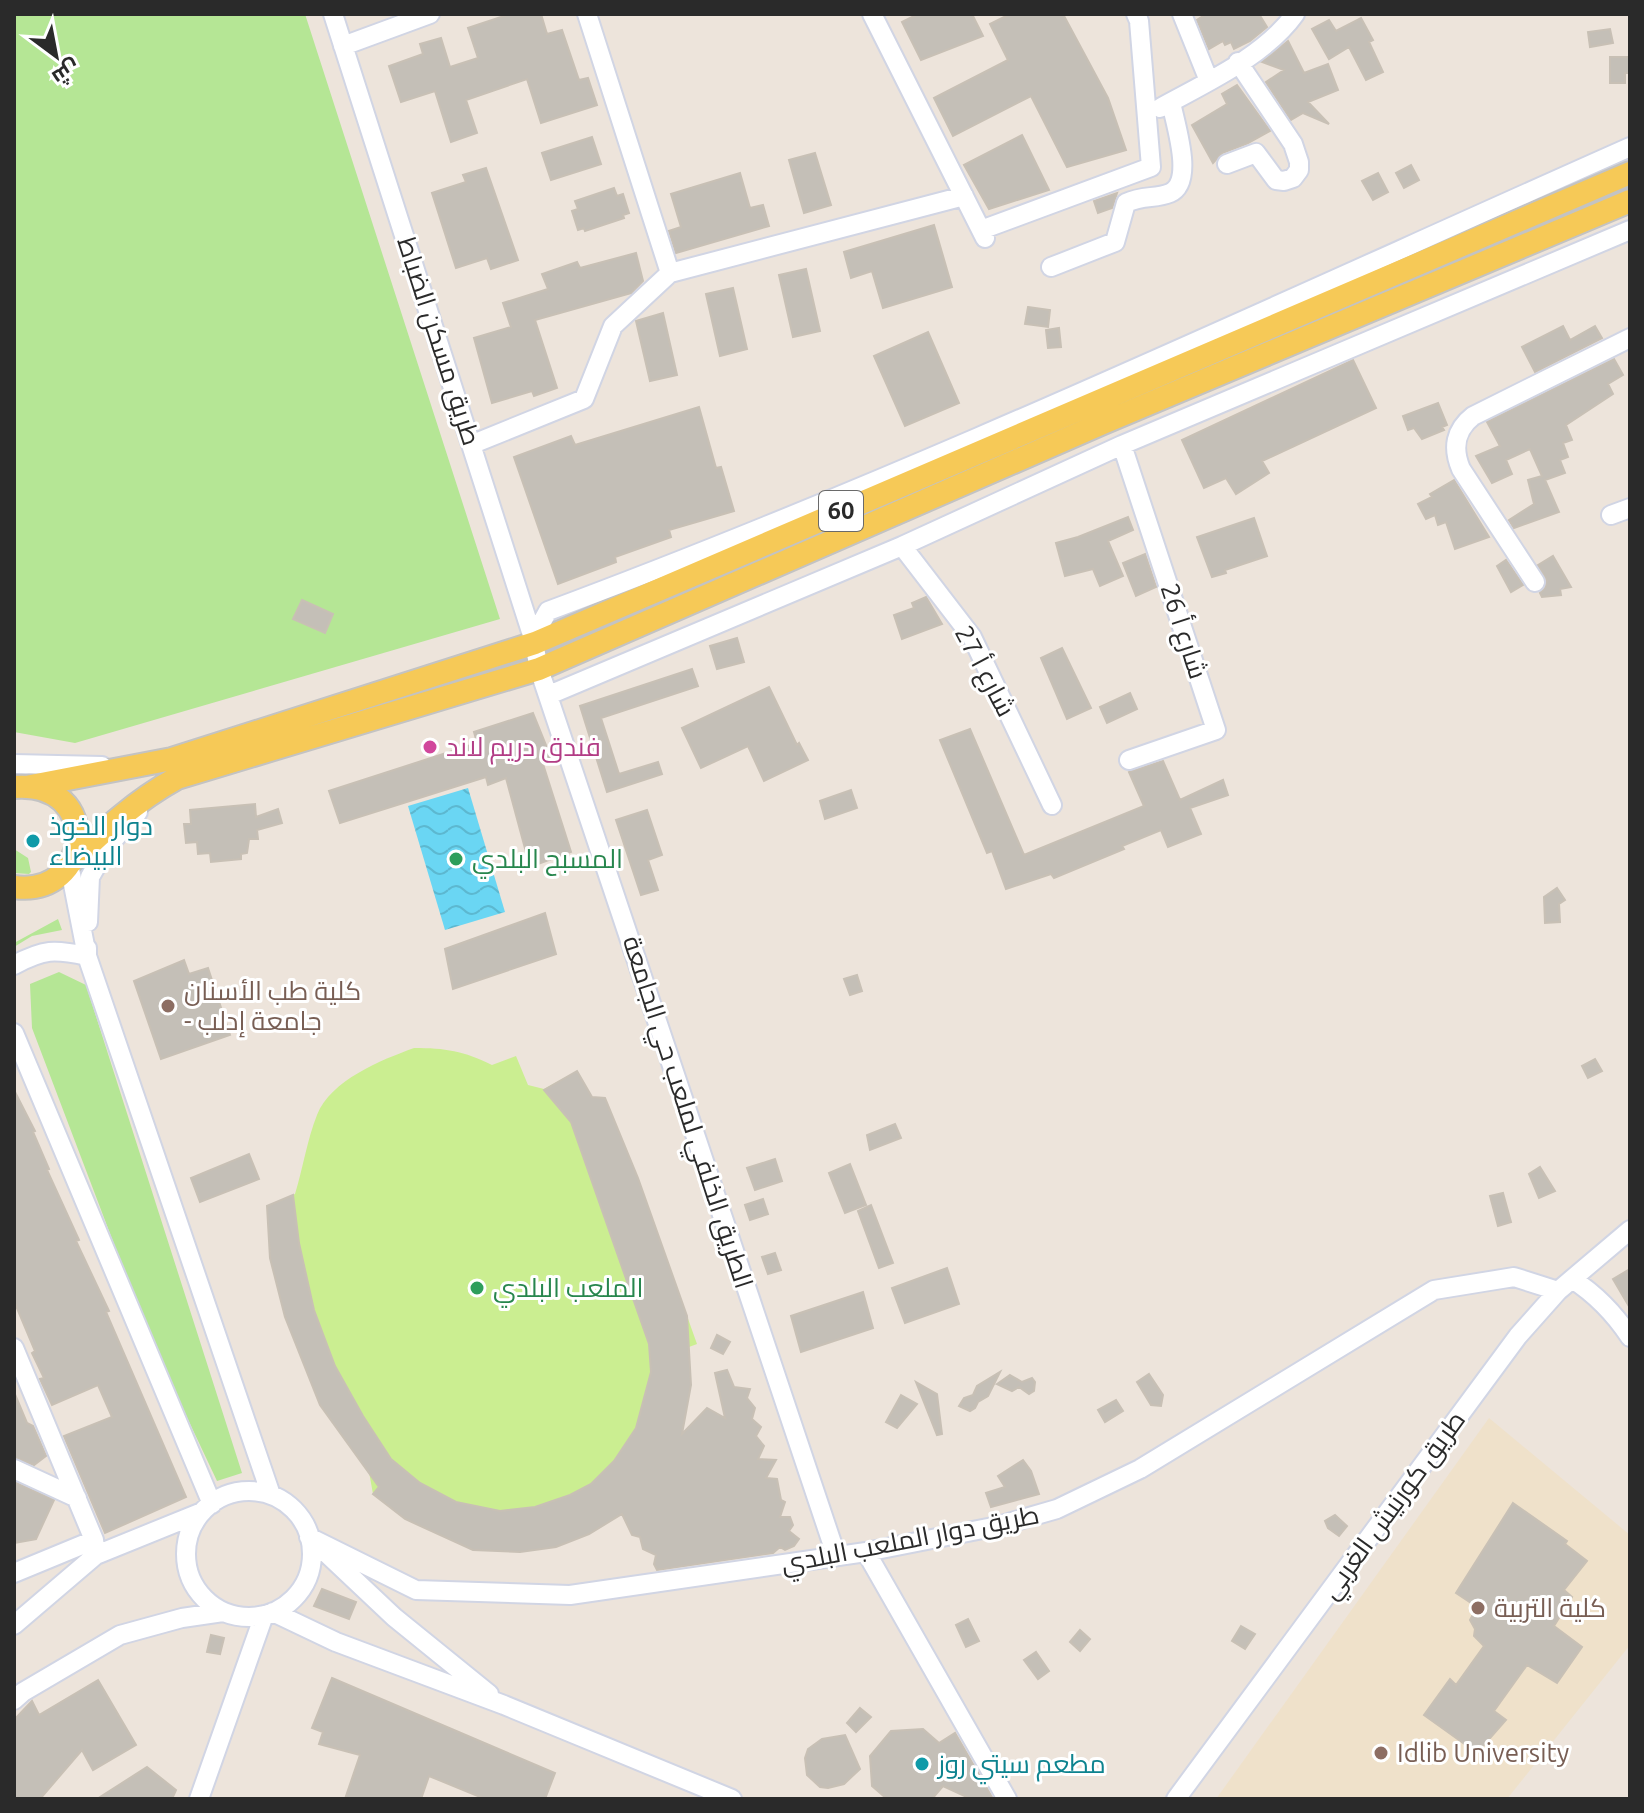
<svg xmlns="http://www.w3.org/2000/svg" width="1644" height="1813" viewBox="0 0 1644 1813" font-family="Ubuntu,Cairo,sans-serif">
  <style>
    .education { fill: #efe1ca }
    .grass { fill: #b5e695 }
    .pitch { fill: #cbee91 }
    .water { fill: url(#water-waves) }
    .building { fill: #c4bfb7; stroke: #c8c0b5; stroke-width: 2 }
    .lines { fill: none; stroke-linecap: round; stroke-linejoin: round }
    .minor-casing { stroke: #d1d5e4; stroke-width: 22 }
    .major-casing { stroke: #c3c3c3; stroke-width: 26 }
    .minor { stroke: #fff; stroke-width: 18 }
    .major { stroke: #f6c957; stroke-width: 22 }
    .hotel-dot { fill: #d1479c; stroke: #fff; stroke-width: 3 }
    .culture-dot { fill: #0f9aa8; stroke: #fff; stroke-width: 3 }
    .leisure-dot { fill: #2e9e5b; stroke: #fff; stroke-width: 3 }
    .education-dot { fill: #8d6e63; stroke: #fff; stroke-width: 3 }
    .labels { text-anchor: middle; stroke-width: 6; stroke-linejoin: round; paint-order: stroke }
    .shield { fill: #fff; stroke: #6a6a6a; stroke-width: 2 }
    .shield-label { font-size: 24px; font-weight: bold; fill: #2a2a2a }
    .street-label { font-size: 26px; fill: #2a2a2a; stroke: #fff }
    .hotel-label { font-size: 26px; fill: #b23c85; stroke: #fff; text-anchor: start }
    .culture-label { font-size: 26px; fill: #0d838f; stroke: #fff; text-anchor: start }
    .leisure-label { font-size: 26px; fill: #27864d; stroke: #fff; text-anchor: start }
    .education-label { font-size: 26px; fill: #785e54; stroke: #fff; text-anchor: start }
  </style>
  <defs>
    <pattern id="water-waves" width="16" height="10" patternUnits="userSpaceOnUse" patternTransform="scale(2)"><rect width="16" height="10" fill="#6ad6f3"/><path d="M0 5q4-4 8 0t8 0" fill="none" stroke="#5cb8d0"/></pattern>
  </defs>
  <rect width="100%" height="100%" fill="#ede4db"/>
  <path class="education" d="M1489 1418 1630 1535V1645L1507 1799H1216Z"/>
  <path class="grass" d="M14 14H305L500 619 75 743 14 732Z
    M14 849 28 858 31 872 29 874 14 873Z
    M58 919 62 930 32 936 14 947V943Z
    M59 972 86 985 242 1473 217 1481 150 1339 32 1028 30 984Z"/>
  <path class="pitch" d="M414 1048C445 1048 464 1051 492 1065L516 1056 528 1085 544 1089 577 1071 592 1097 605 1098 638 1178 697 1344 689 1347 691 1385 684 1424 661 1468 642 1494 619 1516 589 1534 556 1547 520 1552 473 1550 405 1519 373 1494 369 1472 320 1405 285 1317 270 1258 267 1206 295 1194C303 1168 307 1140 317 1115 331 1080 381 1060 414 1048Z"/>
  <path class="water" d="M468 788 505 912 445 930 408 806Z"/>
  <path class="building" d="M510 14H541L547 34 562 30 579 80 588 78 597 105 541 123 527 79 466 100 477 133 451 142 435 91 401 102 389 66 423 54 420 44 441 38 450 67 478 58 468 28Z
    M918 14H972L983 36 921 60 902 22Z
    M1010 14H1063L1108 98 1126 150 1067 167 1031 96 953 136 934 98 1008 60 990 24Z
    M1206 14H1259L1267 27 1250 41 1234 49 1231 42 1225 45 1223 41 1209 49 1197 20Z
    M1361 18 1373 40 1369 42 1383 72 1366 80 1349 47 1329 59 1312 29 1329 20 1336 31Z
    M1610 29 1613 43 1590 47 1588 32Z
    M1288 41 1304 73 1328 64 1338 90 1308 102 1329 124 1303 113 1291 120 1266 82 1284 70 1262 62Z
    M1610 57H1630V73H1625V83H1610Z
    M1237 85 1270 131 1248 143 1222 153 1213 163 1192 125 1227 104 1222 94Z
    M1022 135 1049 190 989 209 964 165Z
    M592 137 601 164 551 180 542 153Z
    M815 153 831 205 804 213 789 160Z
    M1411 165 1419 180 1404 188 1396 173Z
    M486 168 518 260 491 269 487 258 456 268 432 193 466 182 463 175Z
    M740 173 750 208 763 205 769 226 676 253 669 231 681 227 671 194Z
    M1378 173 1388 192 1373 200 1362 181Z
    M614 188 617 196 623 194 629 213 623 215 624 218 585 231 584 228 578 230 572 211 578 209 575 201Z
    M1117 193 1112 208 1098 213 1094 201Z
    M934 225 952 287 883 308 872 271 851 278 844 252Z
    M636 253 643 281 631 293 535 320 557 388 534 396 532 391 492 403 474 338 511 327 503 303 548 289 542 274 577 262 580 268Z
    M806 269 820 331 793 337 779 275Z
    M733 288 747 349 720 356 706 294Z
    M1028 307 1050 310 1048 327 1025 324Z
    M663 313 677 375 650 381 636 321Z
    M1563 326 1570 340 1595 326 1602 338 1535 372 1522 347Z
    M1059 328 1061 347 1048 348 1046 330Z
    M928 332 959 403 905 426 874 356Z
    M1614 359 1623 375 1608 384 1613 394 1566 425 1572 440 1563 443 1568 457 1560 460 1565 473 1545 480 1559 512 1514 528 1509 520 1534 504 1528 480 1542 476 1530 449 1506 460 1512 474 1492 483 1476 456 1500 446 1487 422Z
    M1353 360 1376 408 1262 461 1269 473 1236 494 1226 478 1204 488 1182 440Z
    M1438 403 1447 425 1442 427 1444 430 1422 439 1414 428 1408 430 1403 416Z
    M699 407 716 468 721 467 734 511 669 530 671 537 615 557 616 562 558 584 514 457 571 436 575 445Z
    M1454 480 1489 537 1455 549 1446 522 1438 525 1435 515 1426 519 1418 504 1432 497 1430 494Z
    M1128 517 1133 530 1108 541 1123 576 1100 586 1093 569 1065 576 1056 543 1078 537Z
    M1254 518 1267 556 1225 570 1226 573 1212 577 1197 537Z
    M1145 554 1156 587 1136 596 1123 563Z
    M1553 556 1571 587 1560 589 1561 595 1542 597 1540 593 1545 588 1547 581 1538 565Z
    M1506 560 1523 585 1511 592 1497 566Z
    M926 597 942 624 902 639 894 615 914 608 912 603Z
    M302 600 333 614 325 633 293 619Z
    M737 638 744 662 717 669 710 646Z
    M1062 648 1091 708 1067 719 1041 658Z
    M692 669 698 686 601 718 619 774 658 762 662 774 607 792 580 706Z
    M769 687 797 745 799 743 808 760 764 781 748 746 701 768 682 728Z
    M1130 693 1137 709 1107 723 1100 707Z
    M533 713 552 760 543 764 571 852 530 867 506 778 488 785 486 777 340 823 329 791 477 743 474 732Z
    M970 729 1024 855 1144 806 1129 772 1163 761 1180 800 1223 780 1228 795 1190 808 1201 834 1168 847 1161 830 1122 846 1124 849 1054 878 1051 874 1006 889 992 851 987 853 940 740Z
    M851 790 857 808 825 819 820 801Z
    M255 804 256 817 278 809 282 823 257 830 258 839H249L247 853 241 854V859L211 862 210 853 198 854 197 842 186 843 184 824H191L190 810Z
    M647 810 662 855 648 860 658 890 641 895 616 820Z
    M1557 888 1565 900 1559 904 1560 922 1545 923 1544 897Z
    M545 913 556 954 453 989 445 949Z
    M184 960 189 974 208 968 230 1035 161 1059 134 981Z
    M857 975 862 991 850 995 844 979Z
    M1595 1059 1602 1071 1588 1078 1582 1066Z
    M577 1071 592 1097 605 1098 638 1178 687 1316 691 1385 682 1434 707 1408 725 1418 715 1373 727 1370 734 1387 750 1389 747 1398 755 1408 752 1419 761 1427 756 1436 764 1446 758 1459 776 1460 766 1478 777 1479 781 1500 785 1502 780 1517H790L793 1525 789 1531 799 1539 794 1546 785 1550 780 1547 773 1553 657 1570 654 1564 656 1555 643 1549 640 1537 632 1535 622 1514 589 1534 556 1547 520 1552 473 1550 405 1519 373 1494 379 1487 320 1405 285 1317 270 1258 267 1206 293 1195 299 1243 314 1310 335 1366 363 1416 391 1459 420 1483 456 1502 500 1511 535 1507 570 1495 591 1484 614 1461 636 1428 651 1372 649 1344 571 1122 544 1090Z
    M14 1090 35 1131 33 1132 49 1169 47 1170 79 1240 76 1241 109 1311 106 1312 186 1497 105 1533 64 1436 112 1417 98 1385 52 1405 40 1379 44 1378 32 1353 35 1351 14 1301Z
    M895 1124 901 1138 870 1150 867 1135Z
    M249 1154 259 1179 200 1202 191 1178Z
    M775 1159 782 1181 755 1190 747 1168Z
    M850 1164 866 1205 845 1213 829 1173Z
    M1540 1167 1555 1191 1539 1198 1529 1174Z
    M1503 1193 1511 1222 1498 1226 1490 1196Z
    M763 1199 768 1214 750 1220 745 1205Z
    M871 1205 893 1263 879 1268 858 1211Z
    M775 1253 781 1270 768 1274 762 1257Z
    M947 1268 959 1304 905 1323 892 1288Z
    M1630 1269V1308L1613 1279Z
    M863 1292 873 1328 801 1352 791 1316Z
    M717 1335 730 1342 723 1354 711 1348Z
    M1000 1372 988 1396 978 1402 975 1408 970 1411 959 1406 964 1398 973 1395 977 1386Z
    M1149 1374 1163 1395 1161 1406 1151 1405 1137 1382Z
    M1010 1375 1022 1382 1032 1378 1035 1382 1034 1391 1029 1394 1019 1387 1012 1391 997 1384Z
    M916 1382 937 1394 942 1434 937 1435Z
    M14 1392 27 1423 33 1426 46 1456 34 1465 14 1457Z
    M901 1395 917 1404 897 1428 886 1422Z
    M1116 1400 1123 1411 1105 1422 1098 1410Z
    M1023 1460 1031 1471 1039 1494 991 1507 986 1493 1005 1487 998 1476Z
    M14 1482 54 1500 36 1539 14 1543Z
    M1513 1503 1567 1541 1565 1544 1587 1561 1564 1590 1572 1597 1554 1626 1582 1647 1557 1683 1527 1665 1494 1711 1506 1720 1477 1753 1424 1715 1450 1679 1456 1685 1484 1646 1474 1636 1475 1629 1470 1620 1477 1607 1456 1593Z
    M1335 1515 1347 1526 1339 1536 1328 1528 1325 1521Z
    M322 1589 356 1602 349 1619 314 1606Z
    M968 1619 979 1641 966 1647 956 1625Z
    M1241 1626 1255 1634 1245 1649 1232 1641Z
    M1080 1630 1090 1639 1080 1651 1070 1642Z
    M211 1635 224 1638 220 1654 207 1652Z
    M1036 1652 1049 1671 1038 1679 1024 1660Z
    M332 1678 555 1773 545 1799H485L429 1776 421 1799H345L360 1755 319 1744 323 1732 312 1728Z
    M98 1680 136 1745 93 1770 82 1750 40 1799H14V1720L32 1701 39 1715Z
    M860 1708 871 1717 856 1732 847 1723Z
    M923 1729 939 1743 955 1733 993 1799H971L943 1786 932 1799H887L872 1786 870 1756 891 1731Z
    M845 1735 860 1769 844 1784 828 1788 820 1787 807 1775 805 1758 808 1749 822 1739Z
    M147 1767 176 1790 172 1799H97Z"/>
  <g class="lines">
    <defs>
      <path id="minor" d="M333 14 533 638 539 669 836 1555
        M587 14 670 273
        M872 14 985 238
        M1182 14 1209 81
        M343 46 430 14
        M1160 108C1205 83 1264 57 1295 14
        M1227 164 1256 153 1276 180 1284 181 1293 178 1299 170V162L1293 144 1238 62
        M981 230 1151 167 1139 21 1136 14
        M1051 267 1115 242 1126 203C1143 195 1156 199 1170 193 1195 182 1175 124 1171 102
        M473 444 584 399 613 326 670 273 964 196
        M1122 445 1216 730 1129 760
        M1611 515 1630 508
        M902 546 972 637 1052 805
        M1535 582 1461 469C1452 448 1455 430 1473 416L1630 338
        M533 638 548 611C916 474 1272 306 1630 147
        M549 695 902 546 1122 445 1630 230
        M14 764 102 766
        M69 864 87 956 271 1495
        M88 922 90 877 107 847 138 812
        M14 965C44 949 54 949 87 956V948
        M14 1033 212 1504
        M1572 1279C1597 1295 1614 1313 1630 1337
        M14 1348 94 1540 96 1555
        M14 1469 77 1498
        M186 1554a63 63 0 1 1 126 0a63 63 0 1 1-126 0Z
        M309 1537 416 1590 570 1595 866 1552 998 1526 1057 1509 1140 1469 1434 1290 1514 1277 1558 1291
        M324 1551 394 1617 489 1694
        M866 1552 1007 1799
        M14 1573 94 1540
        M273 1612 336 1642 504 1705 732 1799
        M14 1625 96 1555 202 1512
        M14 1700 23 1692 120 1635 182 1618 223 1612
        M199 1799 264 1615
        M1176 1799 1518 1336 1558 1291 1630 1230"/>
      <path id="major" d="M31 786 172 759 535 643 1630 173
        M14 787C103 780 93 898 14 887
        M69 864C103 831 135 801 177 778L539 669 1103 423 1630 201"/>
    </defs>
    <use href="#minor" class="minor-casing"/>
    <use href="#major" class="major-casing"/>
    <use href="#minor" class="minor"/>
    <use href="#major" class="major"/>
  </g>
  <circle class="hotel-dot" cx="430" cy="747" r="8"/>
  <g class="culture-dot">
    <circle cx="33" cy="841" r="8"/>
    <circle cx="922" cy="1764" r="8"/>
  </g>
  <g class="leisure-dot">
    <circle cx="456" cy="859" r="8"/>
    <circle cx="477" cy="1288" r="8"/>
  </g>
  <g class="education-dot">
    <circle cx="168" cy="1006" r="8"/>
    <circle cx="1478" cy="1608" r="8"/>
    <circle cx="1381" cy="1753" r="8"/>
  </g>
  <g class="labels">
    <rect class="shield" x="819" y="491" width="44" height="40" rx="6"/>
    <g class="shield-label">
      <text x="841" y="519">60</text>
    </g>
    <g class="street-label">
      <text transform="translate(439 341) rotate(72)" y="9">طريق مسكن الضباط</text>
      <text transform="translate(1184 631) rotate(72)" y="9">شارع أ 26</text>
      <text transform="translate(985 671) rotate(62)" y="9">شارع أ 27</text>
      <text transform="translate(688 1112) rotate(72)" y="9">الطريق الخلفي لملعب حي الجامعة</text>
      <text transform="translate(1393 1505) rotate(-54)" y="9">طريق كورنيش الغربي</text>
      <text transform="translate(910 1539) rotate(-11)" y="9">طريق دوار الملعب البلدي</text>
    </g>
    <g class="hotel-label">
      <text x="446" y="756">فندق دريم لاند</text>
    </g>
    <g class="culture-label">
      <text x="49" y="835">دوار الخوذ<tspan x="49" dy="30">البيضاء</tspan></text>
      <text x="938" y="1773">مطعم سيتي روز</text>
    </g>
    <g class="leisure-label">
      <text x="472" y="868">المسبح البلدي</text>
      <text x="493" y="1297">الملعب البلدي</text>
    </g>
    <g class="education-label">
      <text x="184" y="1000">كلية طب الأسنان<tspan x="184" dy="30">- جامعة إدلب</tspan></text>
      <text x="1494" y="1617">كلية التربية</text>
      <text x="1397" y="1762">Idlib University</text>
    </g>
  </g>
  <rect width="1644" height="1813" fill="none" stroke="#2a2a2a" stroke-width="32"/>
  <g transform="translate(56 56) rotate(148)" stroke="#ffffff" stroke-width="6" paint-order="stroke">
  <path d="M0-6L14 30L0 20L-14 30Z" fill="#2a2a2a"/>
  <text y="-12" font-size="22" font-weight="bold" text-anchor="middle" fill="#2a2a2a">ش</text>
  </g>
</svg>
